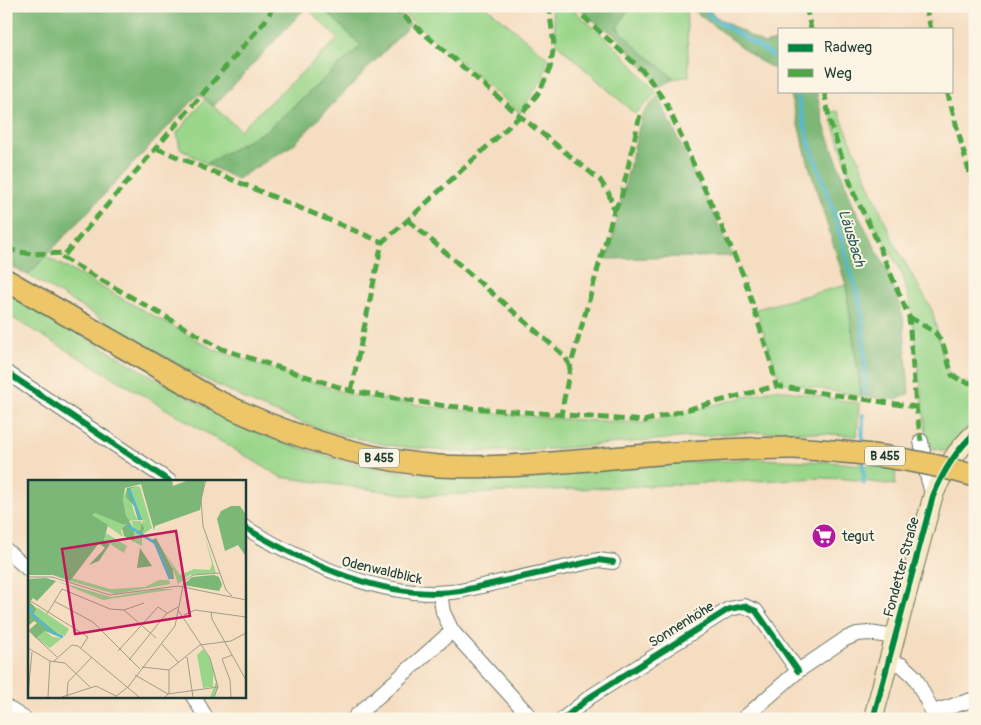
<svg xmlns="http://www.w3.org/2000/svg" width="981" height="725" viewBox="0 0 981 725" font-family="Pangolin,sans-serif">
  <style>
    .green { fill: #9ad68a; stroke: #5c8a5f }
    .forest { fill: #7bb776; stroke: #4d7a55 }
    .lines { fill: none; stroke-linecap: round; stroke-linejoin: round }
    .stream { stroke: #53b9d1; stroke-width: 4 }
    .street-casing { stroke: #6a7565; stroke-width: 16 }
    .secondary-casing { stroke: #6a7565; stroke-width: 21 }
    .primary-casing { stroke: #6a7565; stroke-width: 24 }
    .street { stroke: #fff; stroke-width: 14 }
    .secondary { stroke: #f7e8c3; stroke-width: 19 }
    .primary { stroke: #ecc669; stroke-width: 21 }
    .primary-bridge-casing { stroke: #6a7565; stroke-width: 24; stroke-linecap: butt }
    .primary-bridge { stroke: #ecc669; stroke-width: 21 }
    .quiet { stroke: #4fa644; stroke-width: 5; stroke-dasharray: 10 5; stroke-linecap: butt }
    .cycleway-casing { stroke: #fcf5e5; stroke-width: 9 }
    .cycleway { stroke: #00873e; stroke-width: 6 }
    .labels { text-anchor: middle; stroke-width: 4; stroke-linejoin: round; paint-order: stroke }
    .shield { fill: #fcf5e5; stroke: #617469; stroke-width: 1 }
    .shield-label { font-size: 12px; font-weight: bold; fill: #1f3d34 }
    .poi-label { font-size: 14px; fill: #1f3d34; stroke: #fcf5e5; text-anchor: start }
    .street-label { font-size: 14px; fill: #1f3d34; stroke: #fcf5e5 }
    .water-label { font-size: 15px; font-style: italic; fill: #2c5c5b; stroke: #fcf5e5 }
    .inset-river { fill: none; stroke: #53b9d1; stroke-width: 2.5 }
    .inset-road { fill: none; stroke: #9f9d89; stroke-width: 1 }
    .view { fill: #c2185b; fill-opacity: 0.15; stroke: #c2185b; stroke-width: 2.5 }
    .inset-edge { fill: none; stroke: #1f3d34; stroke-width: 2.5 }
  </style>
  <rect width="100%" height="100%" fill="#fcf5e5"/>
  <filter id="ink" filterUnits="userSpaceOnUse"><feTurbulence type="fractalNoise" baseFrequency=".02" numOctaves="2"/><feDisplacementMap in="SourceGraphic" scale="10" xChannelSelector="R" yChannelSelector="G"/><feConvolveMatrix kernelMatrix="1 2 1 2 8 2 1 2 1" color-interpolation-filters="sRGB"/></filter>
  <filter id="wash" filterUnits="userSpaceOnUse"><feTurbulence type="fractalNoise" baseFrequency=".0096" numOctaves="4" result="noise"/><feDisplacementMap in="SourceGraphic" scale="20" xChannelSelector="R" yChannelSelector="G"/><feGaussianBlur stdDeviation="1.12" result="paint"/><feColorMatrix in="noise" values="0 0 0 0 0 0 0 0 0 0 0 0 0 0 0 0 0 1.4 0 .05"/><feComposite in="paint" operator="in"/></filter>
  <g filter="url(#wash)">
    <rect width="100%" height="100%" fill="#f5ddc1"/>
    <path class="green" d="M308 6H321L362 45 267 130 206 164 180 148 177 133 205 99 240 130 338 39 307 8Z
      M395 6H486L548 58 543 78 520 113Z
      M550 6H569L620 51 657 93 635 114 557 44 553 15Z
      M630 6H686L689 76 675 79 635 46 617 27Z
      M838 111 895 245 932 310 946 368 952 376 962 382 975 385V419L945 451 928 447 911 307 903 276 889 249 855 193 830 112Z
      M45 256 215 350 351 395 448 409 561 419 644 423 776 389 859 403 857 436 804 432 736 433 526 451 456 452 386 445 322 430 259 406 191 372 28 275Z
      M846 285 861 396 780 382 756 309Z
      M6 292 230 421 287 444 347 462 408 473 477 476 558 473 678 463 754 459 831 462 896 468 895 485 847 479 823 478 419 496 281 477 6 314Z"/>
    <path class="forest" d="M6 6H307L214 106 199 94 28 275 6 264Z
      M322 6H391L411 24 293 145 237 179 206 164 267 130 361 46Z
      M577 6H630L617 28 635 46 675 79 659 87 618 37 591 19Z
      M688 6H707L713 15 764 44 780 40V72L758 60Z
      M789 91H816L824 125 853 205 890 276 903 316 909 393 897 400 861 396 846 285 810 169Z
      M658 96 733 256 607 259 642 115Z"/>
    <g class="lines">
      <path class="stream" d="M703 6 711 17 780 60
        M796 91 808 139 831 204 861 307 865 360 864 394
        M862 448 863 415
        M863 460 864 483"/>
    </g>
  </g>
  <g filter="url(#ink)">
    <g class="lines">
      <defs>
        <path id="street" d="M6 372 169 481
          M921 441 927 475 933 496
          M244 527C306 564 387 602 460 591L598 560 613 562
          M6 550 29 570
          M440 594 443 612 452 631 532 719
          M888 661 902 665 915 677 936 719
          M193 696 207 719
          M6 707 25 719
          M933 712 975 699
          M356 716 452 631
          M563 719 590 697 729 609 744 606 756 611 798 671
          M743 719 798 671 845 639 857 634 869 633 895 637"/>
        <path id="secondary" d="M873 719 933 496C943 472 955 451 975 433"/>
        <path id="primary" d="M6 280 213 399C284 434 360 460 439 466 493 469 548 463 601 459 666 453 729 448 794 448"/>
      </defs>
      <use href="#street" class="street-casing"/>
      <use href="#secondary" class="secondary-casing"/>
      <use href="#primary" class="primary-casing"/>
      <use href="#street" class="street"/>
      <use href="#secondary" class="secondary"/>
      <use href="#primary" class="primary"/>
      <defs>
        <path id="primary-bridge" d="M794 448C855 452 916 458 975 476"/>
      </defs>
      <use href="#primary-bridge" class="primary-bridge-casing"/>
      <use href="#primary-bridge" class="primary-bridge"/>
      <path class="quiet" d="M274 6 265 21 66 253 61 257 222 349 351 391 445 406 644 421 776 386 916 407
        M392 6 520 116 600 180 609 194 614 211 570 368 561 415
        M572 6 646 74 667 105 744 277 771 363 776 386
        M806 6 811 29
        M925 6 931 29
        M824 91 830 122 854 194 873 232 909 317 916 407 921 441
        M947 91 975 193
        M156 148 382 242
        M614 211 621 198 640 115
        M408 220 553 346 566 358 570 368
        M6 249 31 254 66 253
        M909 317 935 332 943 344 952 375 962 381 975 384
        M351 391 382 242 408 220 520 116 540 91 550 68 554 45 550 14 547 6"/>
      <defs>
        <path id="cycleway" d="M6 372 169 481
          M244 527C306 564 387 602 460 591L598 560 613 562
          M563 719 590 697 729 609 744 606 756 611 798 671
          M873 719 933 496C943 472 955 451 975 433"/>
      </defs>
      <use href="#cycleway" class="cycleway-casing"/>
      <use href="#cycleway" class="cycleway"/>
    </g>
  </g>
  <defs>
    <symbol id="supermarket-disc" viewBox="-11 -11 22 22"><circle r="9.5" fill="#b5179e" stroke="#fcf5e5"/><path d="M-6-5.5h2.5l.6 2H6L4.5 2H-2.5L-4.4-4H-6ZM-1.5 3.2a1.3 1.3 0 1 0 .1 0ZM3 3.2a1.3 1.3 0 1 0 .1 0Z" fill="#fff"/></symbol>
  </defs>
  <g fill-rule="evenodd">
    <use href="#supermarket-disc" x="810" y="522" width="28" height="28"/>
  </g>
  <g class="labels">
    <g class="shield">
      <rect x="865" y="446.5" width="40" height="19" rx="4"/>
      <rect x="359" y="448.5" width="40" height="19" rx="4"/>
    </g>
    <g class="shield-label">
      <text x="885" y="460">B 455</text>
      <text x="379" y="462">B 455</text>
    </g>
    <g class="poi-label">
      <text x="842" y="541">tegut</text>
    </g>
    <g class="street-label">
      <text transform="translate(901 567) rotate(-75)" y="5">Fondetter Straße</text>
      <text transform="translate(382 570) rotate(13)" y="5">Odenwaldblick</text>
      <text transform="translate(681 624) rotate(-32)" y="5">Sonnenhöhe</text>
    </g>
    <g class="water-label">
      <text transform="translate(852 238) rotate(73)" y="5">Läusbach</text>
    </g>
  </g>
  <g transform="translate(28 480)">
    <rect width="218" height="218" fill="#f5ddc1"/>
    <path d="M109 6 112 7 124 48 114 55V41L118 42 114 40 102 9ZM99 8 107 35 110 40 101 41 98 35 95 18ZM67 33 96 45 93 51 95 57 64 35ZM104 41H112L113 49 109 53 114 57V66L106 61ZM78 53 99 66 96 73 76 60ZM176 53 188 93 162 95 150 104 144 85 133 67 152 95 166 89 182 90 184 84ZM44 98 82 109 117 107 131 100H141L142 104 87 114 42 101ZM28 101 83 117 130 109H147L75 120ZM10 128 41 149 37 156 25 151 6 134ZM17 151 25 157 34 158 22 168 8 158ZM175 169 182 178 190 207 186 217H182L188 202 185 194V207L175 208 169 175Z" fill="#9ad68a"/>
    <path d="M0 0H144L145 6 161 0H177L172 30 127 46 126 50 113 4 97 8 95 19 98 35 106 50V61L114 66 96 56 94 48 99 43 96 45 67 33 64 35 80 45 76 60 82 64 71 81 61 85 77 68 71 63 42 101 25 95H0ZM109 6 102 9 114 40H110L106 26 98 17 99 8ZM203 26H212L217 33V75L210 65 197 71 189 39 193 31ZM112 41 116 48 114 55 124 60 128 58 145 89 146 99H141L127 64 108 53 113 49ZM112 68 124 86 109 88ZM186 95 191 97 194 105 191 111 155 105 164 97ZM18 98 28 101 9 121 5 118 2 122 9 129 6 134 35 158 17 151 8 158 1 150 9 143 6 141 0 146V99Z" fill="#7bb776"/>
    <path class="inset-river" d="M101 9 113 40M99 45 127 63 142 99M0 125 6 136 25 153 35 157"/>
    <path class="inset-road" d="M178 0 173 19 175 46 198 110 204 116M0 97H24L82 115 150 106 218 120M1 120 60 157 53 168M26 121 65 142 112 189M96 130 128 158M150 130 182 178 190 207 186 217M183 132 184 139 218 200M19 134 34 109 82 129 96 130 116 123M156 135 167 130 218 137M0 150 29 177M133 163 151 183M0 168 22 181 37 183 62 207M90 171 130 127 139 133M159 177 165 217M101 180 138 134 150 127M26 181 44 165 50 166 111 217M114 187 141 190 172 165 203 161 218 153M107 195 140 214 190 207M0 214 4 172M20 217 22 181M34 217 68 206 88 216M39 217 40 202 64 177M87 217 100 207 147 146 156 101 165 95 192 93M137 217 141 213V190M203 217 202 200 194 179 204 175"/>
    <path class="view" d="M148 51 162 136 47 154 34 69Z"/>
    <rect width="218" height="218" class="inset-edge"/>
  </g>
  <rect width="981" height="725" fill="none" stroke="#fcf5e5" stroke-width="25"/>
  <rect x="778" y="28" width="175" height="65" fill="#fcf5e5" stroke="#a4ab9e"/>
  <rect x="788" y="44" width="25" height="8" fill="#00873e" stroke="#a4ab9e"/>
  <text x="824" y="52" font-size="15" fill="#1f3d34">Radweg</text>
  <rect x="788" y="69" width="25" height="8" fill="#4fa644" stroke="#a4ab9e"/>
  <text x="824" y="78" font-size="15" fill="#1f3d34">Weg</text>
</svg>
